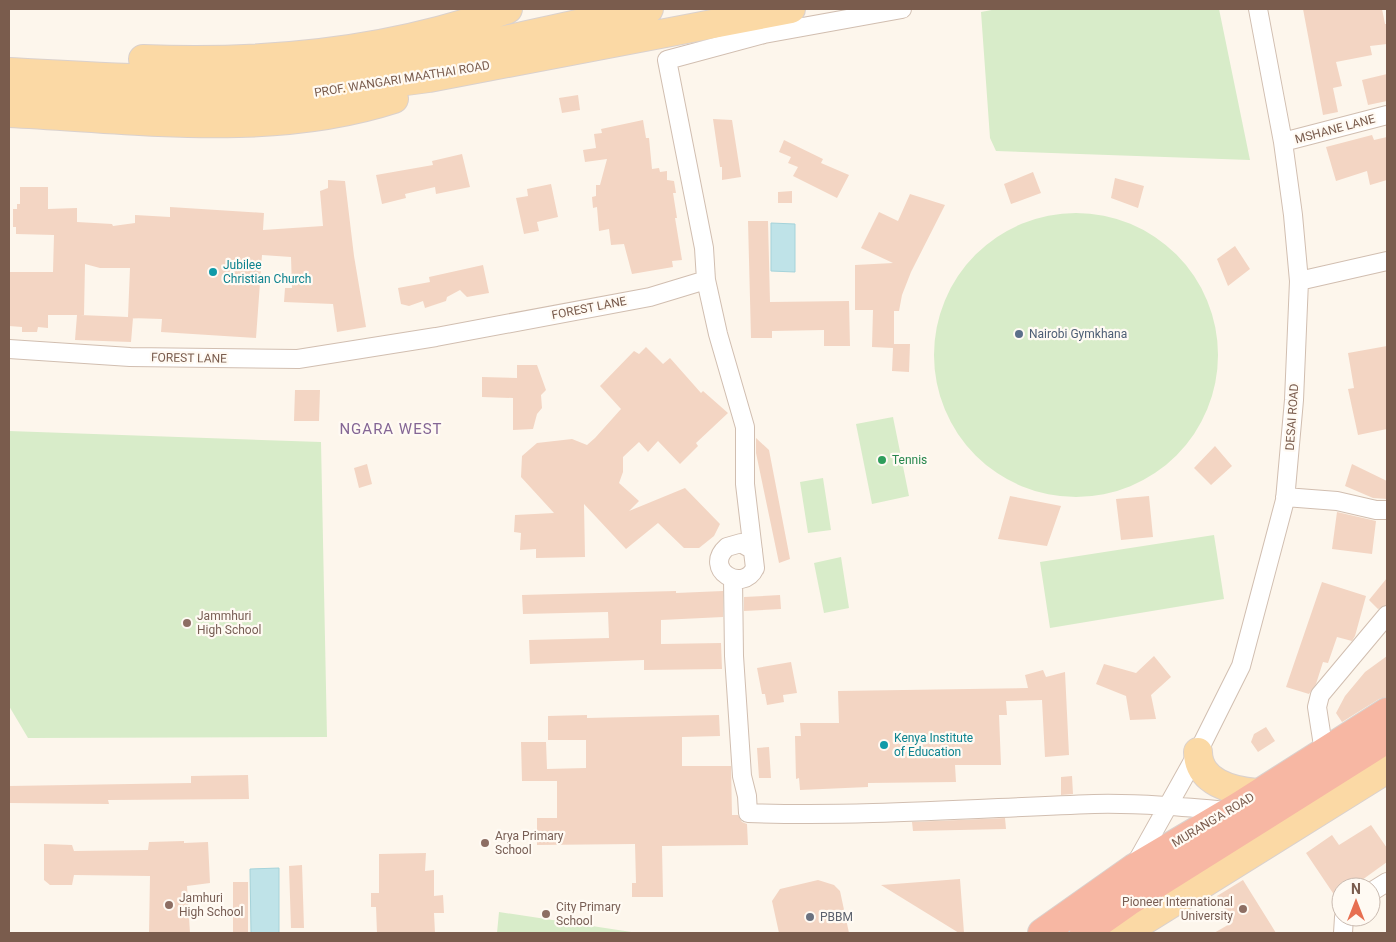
<svg xmlns="http://www.w3.org/2000/svg" width="1396" height="942" viewBox="0 0 1396 942" font-family="Roboto,sans-serif">
  <style>
    .green { fill: #d8ecc9 }
    .water { fill: #bfe3e8; stroke: #a5d3da }
    .building { fill: #f3d5c3; fill-rule: evenodd }
    .lines { fill: none; stroke-linecap: round; stroke-linejoin: round }
    .street-casing { stroke: #d1beb0; stroke-width: 20 }
    .primary-casing { stroke: #dad1cd; stroke-width: 30 }
    .highway-casing { stroke: #dad1cd; stroke-width: 30 }
    .street { stroke: #fff; stroke-width: 18 }
    .primary { stroke: #fbd9a5; stroke-width: 28 }
    .highway { stroke: #f7b7a3; stroke-width: 28 }
    .culture-dot { fill: #0f9aa8; stroke: #fffaf3; stroke-width: 2 }
    .service-dot { fill: #5c6f8a; stroke: #fffaf3; stroke-width: 2 }
    .leisure-dot { fill: #2e9e5b; stroke: #fffaf3; stroke-width: 2 }
    .education-dot { fill: #8d6e63; stroke: #fffaf3; stroke-width: 2 }
    .worship-dot { fill: #6b7280; stroke: #fffaf3; stroke-width: 2 }
    .labels { text-anchor: middle; stroke-width: 4.5; stroke-linejoin: round; paint-order: stroke }
    .street-label { font-size: 12px; fill: #7a5c4d; stroke: #fffaf3 }
    .culture-label { font-size: 12px; fill: #0d838f; stroke: #fffaf3; text-anchor: start }
    .service-label { font-size: 12px; fill: #4e5e75; stroke: #fffaf3; text-anchor: start }
    .leisure-label { font-size: 12px; fill: #27864d; stroke: #fffaf3; text-anchor: start }
    .education-label { font-size: 12px; fill: #785e54; stroke: #fffaf3; text-anchor: start }
    .worship-label { font-size: 12px; fill: #5b616d; stroke: #fffaf3; text-anchor: start }
    .quarter-label { font-size: 15px; letter-spacing: 1px; fill: #846695; stroke: #fffaf3 }
  </style>
  <rect width="100%" height="100%" fill="#fdf6ec"/>
  <path class="green" d="M997 9H1219L1250 160 996 151 990 138 981 12Z
    M934 355a142 142 0 1 1 284 0a142 142 0 1 1-284 0Z
    M893 417 909 496 872 504 856 424Z
    M9 431 321 442 327 737 28 738 9 706Z
    M823 478 831 530 808 533 800 482Z
    M1214 535 1224 599 1050 628 1040 562Z
    M841 557 849 608 824 613 814 563Z
    M499 912 638 933H497Z"/>
  <path class="water" d="M771 223 795 224V272L771 271Z
    M279 868V933H251L250 869Z"/>
  <path class="building" d="M1303 9H1382L1385 24H1387V44L1370 46 1372 55 1336 62 1342 86 1333 88 1338 112 1323 115Z
    M1387 74V101L1368 105 1362 80Z
    M578 95 580 110 562 113 559 98Z
    M713 119 732 120 741 177 722 180V167H720Z
    M643 120 646 138H649L652 169 659 168 660 172 667 171V180L674 181 676 193H673L677 218H675L682 260 672 261 673 267 632 274 624 244 611 245 609 229 599 231 597 207 593 208 592 197 596 196V185H600L607 159 585 162 583 150 596 148 594 134 602 133 601 129Z
    M1372 135 1374 140 1387 137V180L1370 185 1367 171 1336 181 1326 147Z
    M784 140 823 159 821 163 849 175 837 198 793 176 798 167 788 163 791 157 779 152Z
    M462 154 470 187 436 194 435 187 405 194 406 198 382 204 376 175 433 165 432 161Z
    M1033 172 1041 193 1011 204 1004 184Z
    M1115 178 1144 186 1138 208 1111 198Z
    M328 180 345 181 354 256 366 327 337 332 333 304 284 302 285 288H292L291 257 262 255 256 338 161 332 162 319 131 318H133L131 342 75 340 77 315H48V328L38 327 37 332H22V327L9 326V272H53L54 235 16 234V227H13V209H17V204H20V187H48V209L77 208V222L112 224 113 226 135 223V215L170 217V207L264 213 263 230 323 226 320 191 328 188ZM85 264 100 268H130L128 317 80 315H84Z
    M551 184 558 217 537 222 539 231 524 234 516 198 528 196 527 189Z
    M792 191V203H778V192Z
    M910 194 945 205 911 272 902 295 899 311H894V344H910L909 372 892 371 893 348 872 347 873 310H855V265L893 263 861 248 879 212 898 221Z
    M748 221H768L770 302 849 301 850 346H824V330L772 331V338H751Z
    M1235 246 1250 269 1228 286 1217 259Z
    M483 265 489 293 467 297 460 290 447 297 446 301 425 308 423 301 409 306 401 304 398 288 430 282 429 277Z
    M1387 346V429L1358 435 1348 389 1354 388 1348 353Z
    M646 347 663 364 670 358 701 393 703 391 728 413 696 443 698 446 680 464 658 441 648 452 639 442 623 457V472L619 483 639 501 629 511 685 488 720 524 714 536 699 548H684L658 523 626 549 584 504 585 557 536 558V549L520 550 521 533 514 532 515 515 554 513 521 477 522 456 537 443 572 439 587 445 595 438 621 409 600 386 634 351 639 354Z
    M517 365H537L546 390 541 395 542 408 537 414 533 429 513 430V398L482 397V377L517 378Z
    M295 390H320L319 421H294Z
    M756 438 769 450 790 559 779 563 756 453Z
    M1215 446 1232 466 1211 485 1194 468Z
    M367 464 372 484 359 488 354 468Z
    M1352 464 1387 481V499L1373 498 1345 486Z
    M1010 496 1061 506 1047 546 998 539Z
    M1149 496 1153 537 1121 540 1116 499Z
    M1337 512 1376 521 1372 554 1332 549Z
    M1387 578V605L1378 609 1369 600Z
    M1322 582 1366 596 1355 636 1352 641 1337 637 1328 663 1323 662 1316 684 1309 694 1286 687Z
    M676 591V593L723 591V617L661 620V644L721 643 722 669 644 670V660L530 664 529 640 609 638 608 612 523 614 522 595Z
    M780 595 781 609 744 611V597Z
    M1154 656 1171 677 1151 695 1156 719 1130 720 1126 696 1096 684 1104 664 1136 673Z
    M1387 656V697L1379 699 1342 722 1336 713 1345 696 1365 672Z
    M791 662 797 693 783 695 784 702 767 705 765 694H762L757 668Z
    M1043 670 1046 677 1065 672 1069 755 1045 757 1042 700 1006 701 1007 715H999L1001 765H955L956 782 868 783V787L800 790 799 778 796 779 795 736H801L800 723H839L838 691 1028 688 1025 675Z
    M587 715V718L719 715 720 736 682 737V766H731L732 815H738L742 822 747 824 748 845 662 846 663 897H632V883H636L635 844 537 845V818H557V781H522L521 742H546L547 769 586 768V740H548V716Z
    M1266 727 1275 741 1258 752 1251 742 1254 734Z
    M769 747 771 778H759L757 748Z
    M248 775 249 799 108 800 109 804 9 803V786L191 783V776Z
    M1072 776 1073 794 1061 795V777Z
    M1005 818 1006 829 913 831 912 822Z
    M1371 825 1387 848V862L1362 880 1365 884 1362 887H1341V905L1306 853 1332 835 1339 845Z
    M184 841V843L208 842 210 883 187 886 190 933H149L150 876 74 875 72 885H50L44 880V844L72 845 74 851 148 850 149 842Z
    M426 853 425 871 434 870V896L443 895 444 913H434L435 933H377L376 907H371V893H379V854Z
    M302 865 304 928H291L289 866Z
    M960 879 964 933H959L881 885Z
    M818 880 834 885 840 891 849 933H779L772 901 780 889Z
    M1243 880 1276 933H1214L1233 922 1217 896Z
    M233 882H248V933H233Z"/>
  <g class="lines">
    <defs>
      <path id="street" d="M1283 142 1387 115
        M1299 281 1387 261
        M9 349 130 357 298 359 436 337 650 297 706 280
        M1285 497 1337 501 1376 510H1387
        M753 550 741 543 727 547C702 569 743 594 755 568L745 484V427L718 334 706 280 704 248 667 60 764 34 902 9
        M733 579 734 656 742 776 747 796 748 813C863 817 979 808 1094 804 1139 803 1185 807 1230 811
        M1324 752 1317 707 1320 695 1387 615
        M1135 865 1198 752 1241 666 1285 500 1294 400 1299 281 1293 215 1283 142 1258 9
        M1371 892 1387 882
        M1343 933 1344 917"/>
      <path id="primary" d="M143 59C267 64 392 52 508 9
        M9 72C104 77 200 84 296 76 415 65 531 32 649 9
        M9 92 218 100 293 96 429 78 791 9
        M9 113C135 119 271 139 394 99
        M1198 752C1198 782 1232 791 1257 793
        M1124 933 1387 769"/>
      <path id="highway" d="M1042 933 1134 868 1239 806 1387 712
        M1084 933 1128 902 1387 739"/>
    </defs>
    <use href="#street" class="street-casing"/>
    <use href="#primary" class="primary-casing"/>
    <use href="#highway" class="highway-casing"/>
    <use href="#street" class="street"/>
    <use href="#primary" class="primary"/>
    <use href="#highway" class="highway"/>
  </g>
  <g class="culture-dot">
    <circle cx="213" cy="272" r="5"/>
    <circle cx="884" cy="745" r="5"/>
  </g>
  <circle class="service-dot" cx="1019" cy="334" r="5"/>
  <circle class="leisure-dot" cx="882" cy="460" r="5"/>
  <g class="education-dot">
    <circle cx="187" cy="623" r="5"/>
    <circle cx="485" cy="843" r="5"/>
    <circle cx="169" cy="905" r="5"/>
    <circle cx="1243" cy="909" r="5"/>
    <circle cx="546" cy="914" r="5"/>
  </g>
  <circle class="worship-dot" cx="810" cy="917" r="5"/>
  <g class="labels">
    <g class="street-label">
      <text transform="translate(402 79) rotate(-9)" y="4">PROF. WANGARI MAATHAI ROAD</text>
      <text transform="translate(1335 129) rotate(-15)" y="4">MSHANE LANE</text>
      <text transform="translate(589 308) rotate(-11)" y="4">FOREST LANE</text>
      <text transform="translate(189 358) rotate(1)" y="4">FOREST LANE</text>
      <text transform="translate(1292 417) rotate(-86)" y="4">DESAI ROAD</text>
      <text transform="translate(1213 820) rotate(-31)" y="4">MURANG'A ROAD</text>
    </g>
    <g class="culture-label">
      <text x="223" y="269">Jubilee<tspan x="223" dy="14">Christian Church</tspan></text>
      <text x="894" y="742">Kenya Institute<tspan x="894" dy="14">of Education</tspan></text>
    </g>
    <g class="service-label">
      <text x="1029" y="338">Nairobi Gymkhana</text>
    </g>
    <g class="leisure-label">
      <text x="892" y="464">Tennis</text>
    </g>
    <g class="education-label">
      <text x="197" y="620">Jammhuri<tspan x="197" dy="14">High School</tspan></text>
      <text x="495" y="840">Arya Primary<tspan x="495" dy="14">School</tspan></text>
      <text x="179" y="902">Jamhuri<tspan x="179" dy="14">High School</tspan></text>
      <text x="1233" y="906" text-anchor="end">Pioneer International<tspan x="1233" dy="14">University</tspan></text>
      <text x="556" y="911">City Primary<tspan x="556" dy="14">School</tspan></text>
    </g>
    <g class="worship-label">
      <text x="820" y="921">PBBM</text>
    </g>
    <g class="quarter-label">
      <text x="391" y="434">NGARA WEST</text>
    </g>
  </g>
  <rect width="1396" height="942" fill="none" stroke="#7a5c4d" stroke-width="20"/>
  <g transform="translate(1356 902)"><circle r="24" fill="#fffaf3" stroke="#cabbb1"/>
  <path d="M0-4L9 19L0 12L-9 19Z" fill="#e76f51"/>
  <text y="-8" font-size="14" font-weight="bold" text-anchor="middle" fill="#7a5c4d">N</text>
  </g>
</svg>
